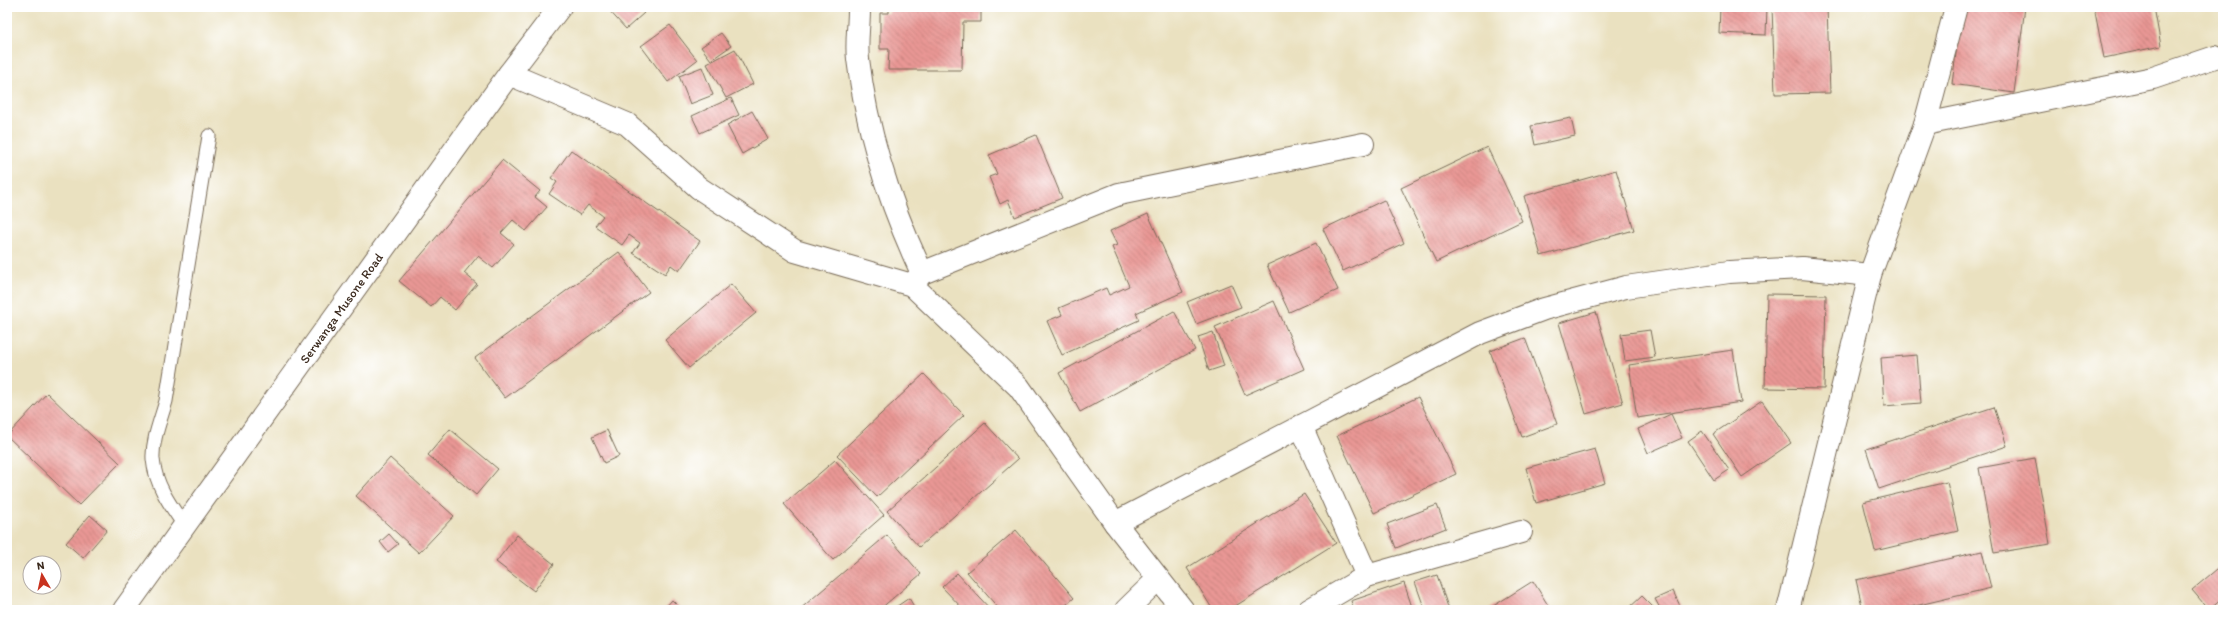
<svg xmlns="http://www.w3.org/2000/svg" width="2230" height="617" viewBox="0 0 2230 617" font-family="Itim,sans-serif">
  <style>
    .building { fill: url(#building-back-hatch) }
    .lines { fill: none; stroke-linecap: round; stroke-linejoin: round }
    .service-casing { stroke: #786a57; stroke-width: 15 }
    .minor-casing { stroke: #786a57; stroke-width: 24 }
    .service { stroke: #fff; stroke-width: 13 }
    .minor { stroke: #fff; stroke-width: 22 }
    .labels { text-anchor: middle; stroke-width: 4; stroke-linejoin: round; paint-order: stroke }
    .street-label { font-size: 13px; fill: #3b2a1e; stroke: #fff }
  </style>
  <defs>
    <pattern id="building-back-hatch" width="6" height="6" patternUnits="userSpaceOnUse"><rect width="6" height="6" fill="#e99794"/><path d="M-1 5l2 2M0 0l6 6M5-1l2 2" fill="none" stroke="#be7b78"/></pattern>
  </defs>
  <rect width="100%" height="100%" fill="#fff"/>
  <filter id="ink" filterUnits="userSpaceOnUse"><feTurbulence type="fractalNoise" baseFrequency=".025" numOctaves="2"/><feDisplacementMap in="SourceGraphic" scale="8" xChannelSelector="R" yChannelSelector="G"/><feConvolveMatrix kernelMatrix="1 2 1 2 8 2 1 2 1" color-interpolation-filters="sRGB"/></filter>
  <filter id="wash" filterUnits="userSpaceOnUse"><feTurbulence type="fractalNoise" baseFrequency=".012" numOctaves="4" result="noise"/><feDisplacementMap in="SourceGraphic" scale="16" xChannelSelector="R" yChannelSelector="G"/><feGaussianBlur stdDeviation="0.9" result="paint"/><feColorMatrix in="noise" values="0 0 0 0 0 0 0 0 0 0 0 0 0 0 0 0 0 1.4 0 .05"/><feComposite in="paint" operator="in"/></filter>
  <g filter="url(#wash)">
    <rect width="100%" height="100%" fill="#eae1c0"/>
    <g id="blocks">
      <path class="building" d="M606 7H639L644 13 626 29Z
        M889 7H981V22H963L962 70H888L889 49H880V13H889Z
        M1720 7H1767L1766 35 1719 33Z
        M1772 7H1827L1830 93 1775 94Z
        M1962 7H2025L2014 93 1952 84Z
        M2094 7H2154L2161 46 2104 58Z
        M670 25 697 60 668 82 641 46Z
        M721 33 731 46 711 60 701 47Z
        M735 49 753 84 726 98 707 64Z
        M702 67 713 95 690 104 679 76Z
        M731 98 739 115 700 133 692 116Z
        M752 111 768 139 742 154 727 125Z
        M1571 118 1575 136 1535 145 1531 126Z
        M1036 135 1062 198 1015 217 1008 200 1000 204 989 177 997 174 989 155Z
        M1487 147 1522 221 1436 262 1401 188Z
        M571 150 700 241 679 271 671 265 665 274 633 253 640 243 629 235 622 245 595 226 603 216 588 205 580 215 549 194 557 182 551 178Z
        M502 160 540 191 535 197 547 207 526 231 513 220 501 233 514 244 493 268 478 256 464 273 477 284 455 310 440 297 431 307 399 281Z
        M1616 170 1634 230 1541 256 1524 196Z
        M1384 200 1404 243 1343 271 1323 229Z
        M1148 214 1183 292 1136 313 1139 320 1062 355 1047 321 1062 315 1059 308 1106 288 1109 295 1129 286 1112 247 1117 245 1110 231Z
        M1316 243 1338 290 1289 312 1267 265Z
        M619 252 649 292 505 398 475 358Z
        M731 284 756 313 689 368 665 340Z
        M1231 284 1241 307 1196 324 1187 302Z
        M1767 294 1826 295 1824 389 1765 388Z
        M1274 301 1304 369 1245 395 1215 327Z
        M1174 311 1195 350 1080 412 1059 373Z
        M1596 312 1623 403 1586 414 1559 323Z
        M1650 330 1655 357 1625 361 1621 334Z
        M1213 332 1224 366 1209 371 1198 337Z
        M1525 338 1557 424 1522 437 1490 351Z
        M1733 350 1741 402 1637 418 1629 365Z
        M1917 355 1921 403 1884 406 1881 358Z
        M924 374 964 415 877 497 837 455Z
        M47 393 120 463 79 505 7 436Z
        M1418 397 1456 474 1374 513 1337 436Z
        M1762 401 1791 443 1742 477 1713 434Z
        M1994 407 2007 446 1879 489 1866 449Z
        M1671 414 1682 438 1648 453 1638 429Z
        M985 423 1018 459 919 547 887 511Z
        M450 429 498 469 476 495 428 455Z
        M607 430 619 456 604 463 592 437Z
        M1702 431 1729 470 1714 480 1688 441Z
        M1595 449 1605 483 1536 503 1526 468Z
        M390 458 454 516 419 553 356 496Z
        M2035 458 2050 544 1994 553 1979 468Z
        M835 460 884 515 833 560 784 504Z
        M1947 482 1958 531 1875 551 1863 502Z
        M1304 494 1336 543 1229 610H1213L1187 568Z
        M1437 505 1446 528 1396 548 1387 524Z
        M90 515 107 530 83 558 66 543Z
        M1016 530 1074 598 1060 610H1000L967 572Z
        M389 534 398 544 388 552 380 542Z
        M517 535 554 564 534 591 496 562Z
        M887 535 921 574 879 610H799Z
        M1982 551 1991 588 1898 610H1863L1856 580Z
        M2223 564V598L2209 610 2192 590Z
        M957 573 991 610H964L942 587Z
        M1437 575 1449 610H1425L1415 582Z
        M1533 581 1551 610H1487Z
        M1404 583 1413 610H1354L1351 601Z
        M1673 591 1682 610H1661L1655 599Z
        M1642 596 1656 610H1627Z
        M909 598 916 610H893V609Z
        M672 600 682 610H663Z"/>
    </g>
  </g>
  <g filter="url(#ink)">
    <use href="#blocks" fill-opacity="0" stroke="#786a57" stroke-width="1"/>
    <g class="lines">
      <defs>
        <path id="service" d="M184 525C170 505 155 484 153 459 152 440 161 419 166 401L209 136"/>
        <g id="minor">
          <path d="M859 10C859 26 856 43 858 59 867 133 891 207 922 273"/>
          <path d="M509 74 627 124 699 188 795 251 912 285 1019 387 1115 523 1183 610"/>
          <path d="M1925 124 2153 78 2215 57"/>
          <path d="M912 285 922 273 1119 194 1363 144"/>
          <path d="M1301 426 1367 576"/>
          <path d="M1115 523 1480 333 1544 309 1626 287 1729 272 1802 268 1870 275"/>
          <path id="s1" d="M124 610 509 74 560 7"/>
          <path d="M1126 610 1158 579"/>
          <path d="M1309 610 1367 576 1521 532"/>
          <path d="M1788 610 1870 275 1925 124 1956 7"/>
        </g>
      </defs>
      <use href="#service" class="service-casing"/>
      <use href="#minor" class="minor-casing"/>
      <use href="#service" class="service"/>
      <use href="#minor" class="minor"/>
    </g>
  </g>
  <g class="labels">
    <g class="street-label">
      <text dy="5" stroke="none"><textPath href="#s1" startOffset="372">Serwanga Musone Road</textPath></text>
    </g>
  </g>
  <rect width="2230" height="617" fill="none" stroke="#fff" stroke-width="24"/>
  <g transform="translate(42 575) rotate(351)"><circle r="19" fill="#ffffff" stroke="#b1aaa5"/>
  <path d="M0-3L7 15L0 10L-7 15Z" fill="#c8321e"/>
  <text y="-6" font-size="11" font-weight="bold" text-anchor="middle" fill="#3b2a1e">N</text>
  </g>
</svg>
